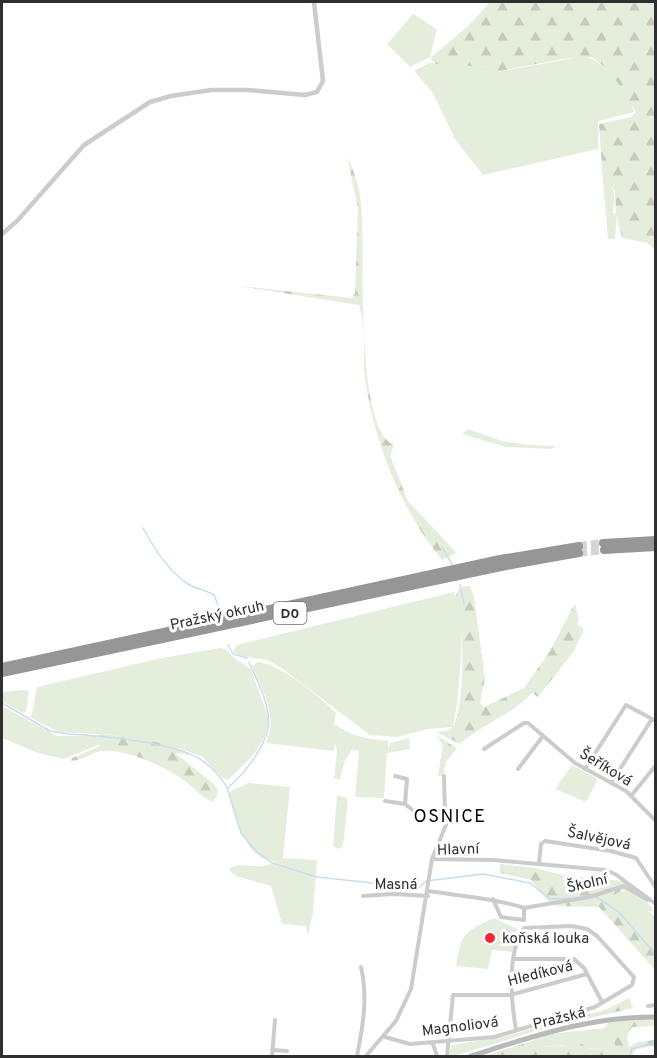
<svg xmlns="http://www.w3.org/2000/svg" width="657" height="1058" viewBox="0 0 657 1058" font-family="Overpass,sans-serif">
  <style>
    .green { fill: #e5eddc }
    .forest { fill: url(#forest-firs) }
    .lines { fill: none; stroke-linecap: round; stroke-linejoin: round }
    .stream { stroke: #c7deee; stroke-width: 1.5 }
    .motorway-tunnel { stroke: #d5d5d5; stroke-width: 8; stroke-dasharray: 8 4; stroke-linecap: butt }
    .minor { stroke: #ccc; stroke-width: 4 }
    .tertiary { stroke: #ccc; stroke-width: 4.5 }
    .secondary { stroke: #b9b9b9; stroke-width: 5 }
    .motorway { stroke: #969696; stroke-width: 8 }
    .poi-dot { fill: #ef2834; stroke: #fff; stroke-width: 2 }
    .labels { text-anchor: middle; stroke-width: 6; stroke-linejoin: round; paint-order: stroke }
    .shield { fill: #fff; stroke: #6d6d6d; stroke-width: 1.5 }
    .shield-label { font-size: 14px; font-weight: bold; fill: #2f2f2f }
    .street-label { font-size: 15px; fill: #2f2f2f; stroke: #fff }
    .poi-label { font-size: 15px; fill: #2f2f2f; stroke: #fff; text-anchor: start }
    .quarter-label { font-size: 18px; letter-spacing: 1.5px; fill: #000; stroke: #fff }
  </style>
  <defs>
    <pattern id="forest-firs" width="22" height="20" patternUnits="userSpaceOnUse" patternTransform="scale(1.5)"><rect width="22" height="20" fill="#e5eddc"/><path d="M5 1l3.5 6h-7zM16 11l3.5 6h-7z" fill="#c5ccbd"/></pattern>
  </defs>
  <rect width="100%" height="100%" fill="#fff"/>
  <path class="green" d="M413 14 437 29 430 57 410 67 387 44Z
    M585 56C605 62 629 91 634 112L598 121V149L483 175 455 139 433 93 414 71 429 63 490 67 497 72Z
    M603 182C618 187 614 199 613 213L617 214 615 239H608Z
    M468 429 502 441 528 445 557 446 550 449 506 447 462 434Z
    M454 592C467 616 459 699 453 727L428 729 397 737 370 735 283 669 267 660 241 656 233 651 237 645Z
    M220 648 226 649 234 658 251 669 268 717C269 744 246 762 228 780L220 776 203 757 181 749 116 735 58 732 31 718 37 687 162 658Z
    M258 662C282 665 319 696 336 713L334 724C352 736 366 739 388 741V749L390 743 409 738 410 749 387 753 384 798 355 797 359 751 352 750 345 760 340 779H334L337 751 335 743 334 751 266 743C278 713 263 693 252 666Z
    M24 690 29 691 26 712 22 713 2 701V692Z
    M2 706 57 736H96L100 738V744L64 759 38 753 2 738Z
    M572 765 598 779 586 802 555 789Z
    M249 783 290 787 283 858 317 860 313 912 308 936 306 926 282 924 271 886 236 876 230 871V868C247 860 259 873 275 861 245 862 234 813 229 792Z
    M337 795 346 798 348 801 343 846 338 849 333 846Z
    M617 891 627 892 655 917V950L611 897Z
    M494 918 520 930 514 952 492 950 488 969 456 966C461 933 464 932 494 918Z
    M605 1028 613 1037 615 1048 612 1051 563 1045 541 1047 535 1042V1039L549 1034Z
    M502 1037 504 1041 453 1056 449 1054 452 1045Z"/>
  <path class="forest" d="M490 2H655V250L648 243 622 238 616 214 615 190 603 182 599 124 631 117 636 112C624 92 613 71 593 58 584 53 512 69 497 72L490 67 435 64 430 58 468 26Z
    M347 156C354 171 360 188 361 204 366 246 353 428 394 445L390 456 408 501 454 550 456 553 442 560C400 508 375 445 365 379 362 355 367 327 359 305L239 286 352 298 355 293 358 208Z
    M465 586H470L474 597 485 678 480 704 484 707 524 688 550 651 575 603 579 620 577 624 584 629 574 651 538 697 532 693C512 715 482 724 460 744L436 732C439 731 445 732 449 730 463 725 463 658 462 644 462 629 450 601 459 589Z
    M99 734C125 735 166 742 189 753V755L175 753 214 784 218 790 216 798 212 802C202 797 198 792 190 785 172 769 126 748 102 751 92 752 82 761 71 761L72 758 98 747 100 744Z
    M436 735 457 748 446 762 443 776H438L443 745Z
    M500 864 534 868 567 876 623 881 652 907 653 912 648 911 623 890 611 896 655 950V970L599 907 557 906 547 900 531 880 500 873Z
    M629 998 633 1008 531 1032 504 1041 502 1037 605 1010Z
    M655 1019V1026L632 1027 627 1036 629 1047 638 1042 655 1040V1045L635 1050 632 1056H484L535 1040 541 1047 582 1044 590 1049 612 1051 615 1048 614 1040 605 1028 609 1021Z"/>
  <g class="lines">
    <path class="stream" d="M143 528C154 548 168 571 188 584 196 589 206 590 214 595L221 613
      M442 547 452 564
      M460 585 464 604
      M228 645 233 654 247 658
      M2 703 50 731 68 734
      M69 734C103 736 172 742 200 759 211 766 222 778 228 790
      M243 773C280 727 272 713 249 662
      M228 788 242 774
      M228 791 241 833 256 851 272 863 317 877 382 884 394 892
      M399 893 420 887 426 881 483 874 530 883 550 899 570 898
      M596 897 619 912 656 955
      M630 1056 632 1049 656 1042"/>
    <path class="motorway-tunnel" d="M579 546 603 543
      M579 553 604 550"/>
    <path class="minor" d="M484 749 524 723H528L575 763 626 791 656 821
      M518 769 543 736
      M585 769 626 705 656 721
      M395 776 407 779 405 804
      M444 776 445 816 448 820
      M611 783 652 719
      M631 796 656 765
      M432 859 493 860 605 870 615 874 656 904
      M539 863 541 844 545 841 611 851 636 858 656 888
      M428 891C460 896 493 898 524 908V920L501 917 493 899
      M363 896 393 894 428 896
      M524 908 589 897 624 886 648 900
      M514 959H574L584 968 602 1002
      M648 1006 656 1005
      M385 1037 410 1044 494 1037 595 1007 632 985 634 977 597 936 587 929 571 926 524 928C506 955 511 1000 516 1030
      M433 1044 437 1056
      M272 1050 287 1051
      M272 1056 275 1020
      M357 1056C363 1026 368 998 361 967
      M366 1056 396 1021 411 989 432 859 448 820 453 816 450 812H415L405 804 385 801
      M447 1056 453 995H510L587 974"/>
    <path class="tertiary" d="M2 234 17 221 84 145 150 102 171 96 211 90H248L305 95 317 92 323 81 314 2"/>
    <path class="secondary" d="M471 1056C531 1037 591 1016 656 1017"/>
    <path class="motorway" d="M603 543 656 540
      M604 550 656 547
      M2 667 500 559 579 546
      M2 673 501 567 579 553"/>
  </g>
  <circle class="poi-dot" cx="490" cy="938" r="6"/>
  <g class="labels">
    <rect class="shield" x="273.5" y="602" width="33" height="22" rx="4.5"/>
    <g class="shield-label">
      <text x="290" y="618">D0</text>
    </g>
    <g class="street-label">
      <text transform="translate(217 615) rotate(-12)" y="5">Pražský okruh</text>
      <text transform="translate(606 767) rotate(31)" y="5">Šeříková</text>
      <text transform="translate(599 838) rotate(12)" y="5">Šalvějová</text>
      <text transform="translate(458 849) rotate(-2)" y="5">Hlavní</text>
      <text transform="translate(587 883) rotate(-13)" y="5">Školní</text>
      <text x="396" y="889">Masná</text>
      <text transform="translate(540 973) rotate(-14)" y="5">Hledíková</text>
      <text transform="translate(559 1018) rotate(-14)" y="5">Pražská</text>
      <text transform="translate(460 1026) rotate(-7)" y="5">Magnoliová</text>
    </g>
    <g class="poi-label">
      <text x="502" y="943">koňská louka</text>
    </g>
    <g class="quarter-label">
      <text x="450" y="822">OSNICE</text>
    </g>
  </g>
  <rect width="657" height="1058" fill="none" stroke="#2f2f2f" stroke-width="6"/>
</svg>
